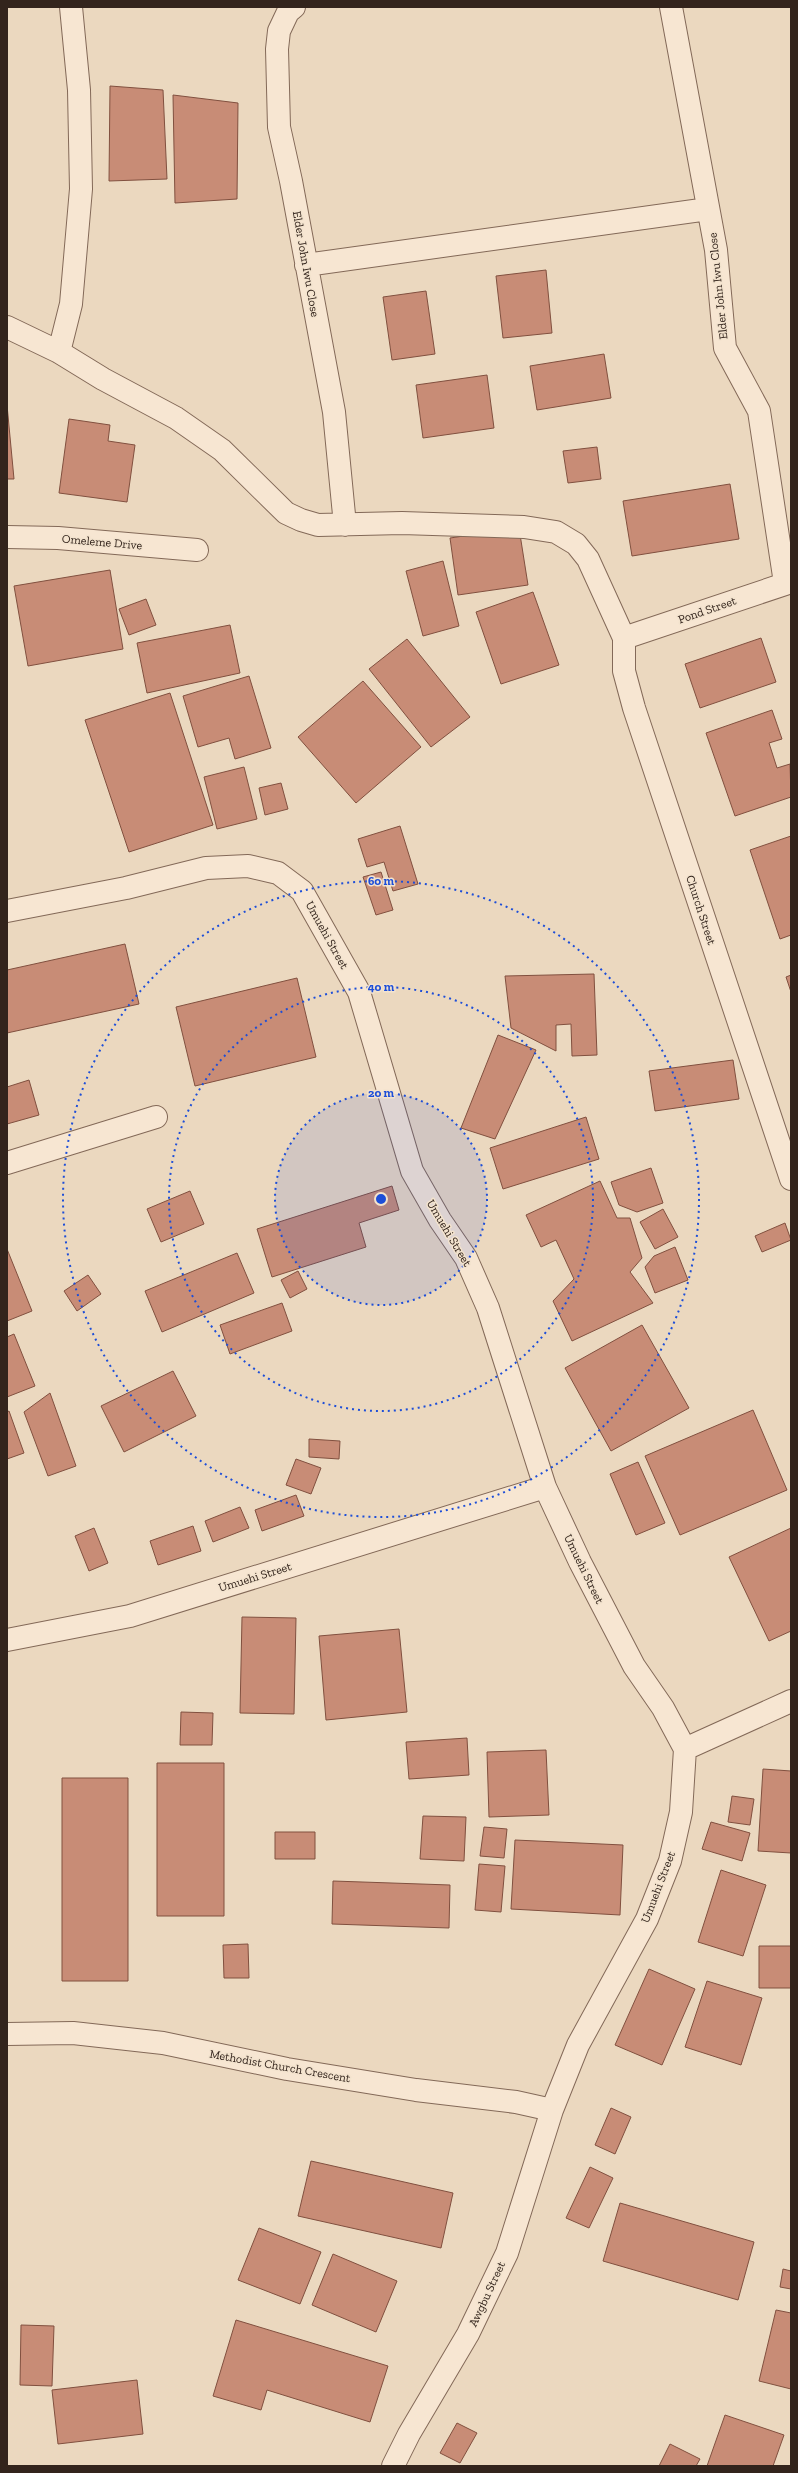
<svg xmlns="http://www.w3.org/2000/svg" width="798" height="2473" viewBox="0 0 798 2473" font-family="'Zilla Slab',serif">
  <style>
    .building { fill: #c88c76; stroke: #81503f }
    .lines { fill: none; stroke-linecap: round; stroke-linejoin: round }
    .minor-casing { stroke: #836958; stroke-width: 24 }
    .minor { stroke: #f7e6d2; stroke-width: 22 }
    .ring { fill: none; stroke: #1d4ed8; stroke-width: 2; stroke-dasharray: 2 4 }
    .labels { text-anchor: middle; stroke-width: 3; stroke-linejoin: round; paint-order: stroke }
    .street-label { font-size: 12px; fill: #33241c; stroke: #f3e3ce }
    .centre { fill: #1d4ed8; stroke: #f3e3ce; stroke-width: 2 }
    .ring-label { font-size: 12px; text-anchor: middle; font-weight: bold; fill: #1d4ed8; stroke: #f3e3ce; stroke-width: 3; stroke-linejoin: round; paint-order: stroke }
  </style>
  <rect width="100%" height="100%" fill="#ebd8bf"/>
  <path class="building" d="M110 86 163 90 167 179 109 181Z
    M173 95 238 103 237 199 175 203Z
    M546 270 552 333 503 338 496 276Z
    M426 291 435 354 392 360 383 297Z
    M604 354 611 398 537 410 530 366Z
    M487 375 494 428 423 438 416 385Z
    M7 405 14 479H7Z
    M69 419 110 425 108 441 135 445 127 502 59 493Z
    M597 447 601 479 568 483 563 451Z
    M730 484 739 539 632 556 623 501Z
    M519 528 528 585 458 595 450 538Z
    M443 561 459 626 423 636 406 571Z
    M110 570 123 649 28 666 14 586Z
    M533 592 559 665 501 684 476 612Z
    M146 599 156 625 129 635 119 609Z
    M230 625 240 673 147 693 137 643Z
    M761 638 776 682 700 708 685 664Z
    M407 639 470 717 431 747 369 669Z
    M249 676 271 748 235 759 229 738 198 747 183 696Z
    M363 681 421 747 356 803 298 737Z
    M170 693 213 825 129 852 85 720Z
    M772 710 782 739 769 743 777 768 790 764 791 797 735 816 706 733Z
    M244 767 257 819 217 829 204 777Z
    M281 783 288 809 265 815 259 788Z
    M400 826 418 884 393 891 384 862 367 867 358 839Z
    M791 836V935L780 939 750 850Z
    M381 872 393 910 376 915 363 877Z
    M125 944 139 1004 7 1033V970Z
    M594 974 597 1055 572 1056 571 1024 556 1025V1051L511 1028 505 976Z
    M791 975V992L786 977Z
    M297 978 316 1057 195 1086 176 1007Z
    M498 1035 536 1050 495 1139 461 1128Z
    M733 1060 739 1099 655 1111 649 1071Z
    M29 1080 39 1115 7 1124V1087Z
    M586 1117 599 1159 503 1189 490 1148Z
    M651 1168 663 1203 637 1212 619 1205 611 1182Z
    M600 1181 617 1218H630L642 1258 630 1272 653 1303 572 1341 553 1301 574 1279 556 1240 541 1247 526 1215Z
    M392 1186 399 1210 359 1223 366 1247 272 1277 257 1229Z
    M190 1191 204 1224 161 1242 147 1209Z
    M663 1209 678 1237 655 1249 640 1222Z
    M785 1223 791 1240 762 1252 755 1236Z
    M675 1247 688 1280 655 1293 645 1267 654 1256Z
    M7 1249 32 1311 7 1321Z
    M237 1253 254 1293 162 1332 145 1291Z
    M298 1271 307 1289 290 1298 281 1280Z
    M88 1275 101 1294 77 1311 64 1291Z
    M282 1303 292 1331 230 1354 220 1325Z
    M642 1325 689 1408 611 1451 565 1368Z
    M14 1334 35 1386 7 1397V1337Z
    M173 1371 196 1416 124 1452 101 1406Z
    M50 1393 76 1466 48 1476 24 1412Z
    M753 1410 787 1490 680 1535 645 1456Z
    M9 1411 24 1453 7 1459V1412Z
    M309 1439 340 1441 339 1459 309 1457Z
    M296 1459 321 1468 311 1494 286 1485Z
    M638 1462 665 1523 636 1535 610 1474Z
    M296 1495 304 1516 262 1531 255 1510Z
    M240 1507 249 1528 213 1542 205 1521Z
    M193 1526 201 1551 158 1565 150 1541Z
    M94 1528 108 1563 89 1571 75 1536Z
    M791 1528V1631L769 1641 729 1557Z
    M242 1617 296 1618 294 1714 240 1713Z
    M399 1629 407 1712 326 1720 319 1636Z
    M181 1712 213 1713 212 1745H180Z
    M467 1738 469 1775 409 1779 406 1742Z
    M546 1750 549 1815 489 1817 487 1752Z
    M157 1763H224V1916H157Z
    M763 1769 791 1771V1853L758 1851Z
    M62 1778H128V1981H62Z
    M732 1796 754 1799 750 1825 728 1822Z
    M423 1816 466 1817 464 1861 420 1859Z
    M711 1822 750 1833 742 1861 702 1849Z
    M484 1827 507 1829 504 1858 480 1856Z
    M275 1832H315V1859H275Z
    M515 1840 623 1845 620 1915 511 1909Z
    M479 1864 505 1866 501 1912 475 1910Z
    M721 1870 766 1885 743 1956 698 1942Z
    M333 1881 450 1885 449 1928 332 1924Z
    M248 1944 249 1978H224L223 1945Z
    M759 1946H791V1988H759Z
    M649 1969 695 1989 662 2065 615 2045Z
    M707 1981 762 1998 741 2065 685 2047Z
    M611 2108 631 2117 615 2154 595 2145Z
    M311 2161 453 2193 441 2248 298 2216Z
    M590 2167 613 2178 589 2228 566 2218Z
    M620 2203 754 2242 738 2300 603 2261Z
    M259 2228 321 2252 300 2304 238 2280Z
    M333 2254 397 2281 376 2332 312 2305Z
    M783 2269 791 2271V2289L780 2287Z
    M776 2310 791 2313V2389L759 2381Z
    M236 2320 388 2366 370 2422 267 2390 261 2410 213 2396Z
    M21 2325 54 2326 52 2386 20 2385Z
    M137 2380 143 2434 58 2444 52 2390Z
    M725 2415 784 2435 773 2466H707Z
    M457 2423 477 2433 460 2463 440 2453Z
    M670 2444 700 2459 696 2466H659Z"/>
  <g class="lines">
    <defs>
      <path id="minor" d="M294 7 288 12 279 31 277 49 279 127 291 181 334 412 345 525
        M671 7 716 250 725 348 759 411 785 583
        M306 265 708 209
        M7 327 59 352 103 379 176 418 222 450 286 513 301 520 318 525 402 523 524 527 556 532 576 544 588 559 624 638V671L634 708 791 1179
        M59 352 71 304 81 189 79 90 71 7
        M7 537 58 538 197 550
        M624 638 791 582
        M7 911 126 888 206 868 248 866 278 873 302 891 359 992 412 1171 440 1220 466 1258 488 1308 545 1487 580 1562 634 1666 663 1708 685 1749 681 1812 670 1861 647 1919 578 2045 552 2110 507 2253 468 2334 409 2434 393 2466
        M7 1163 156 1117
        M7 1640 130 1616 545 1487
        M685 1749 791 1701
        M7 2034 73 2033 163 2043 287 2069 416 2090 516 2102 552 2110"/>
    </defs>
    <use href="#minor" class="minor-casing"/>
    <use href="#minor" class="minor"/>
  </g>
  <circle cx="381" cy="1199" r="106" fill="#1d4ed8" fill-opacity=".12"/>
  <g class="ring">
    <circle cx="381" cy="1199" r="106"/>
    <circle cx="381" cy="1199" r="212"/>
    <circle cx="381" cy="1199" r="318"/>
  </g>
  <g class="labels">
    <g class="street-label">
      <text transform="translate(306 264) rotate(80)" y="4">Elder John Iwu Close</text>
      <text transform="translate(718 286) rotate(-96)" y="4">Elder John Iwu Close</text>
      <text transform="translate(102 542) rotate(5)" y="4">Omeleme Drive</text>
      <text transform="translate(707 610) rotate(-19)" y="4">Pond Street</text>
      <text transform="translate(701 910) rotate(72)" y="4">Church Street</text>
      <text transform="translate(327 935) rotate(61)" y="4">Umuehi Street</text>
      <text transform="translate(449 1233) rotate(59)" y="4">Umuehi Street</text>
      <text transform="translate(584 1569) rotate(64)" y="4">Umuehi Street</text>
      <text transform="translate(255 1577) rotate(-17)" y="4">Umuehi Street</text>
      <text transform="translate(658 1887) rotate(-69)" y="4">Umuehi Street</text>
      <text transform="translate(280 2066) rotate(10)" y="4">Methodist Church Crescent</text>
      <text transform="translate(487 2294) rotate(-65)" y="4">Awgbu Street</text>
    </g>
  </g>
  <circle cx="381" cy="1199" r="6" class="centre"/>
  <g class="ring-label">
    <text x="381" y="885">60 m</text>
    <text x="381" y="991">40 m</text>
    <text x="381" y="1097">20 m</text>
  </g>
  <rect width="798" height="2473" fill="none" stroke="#33241c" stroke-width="16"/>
</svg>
